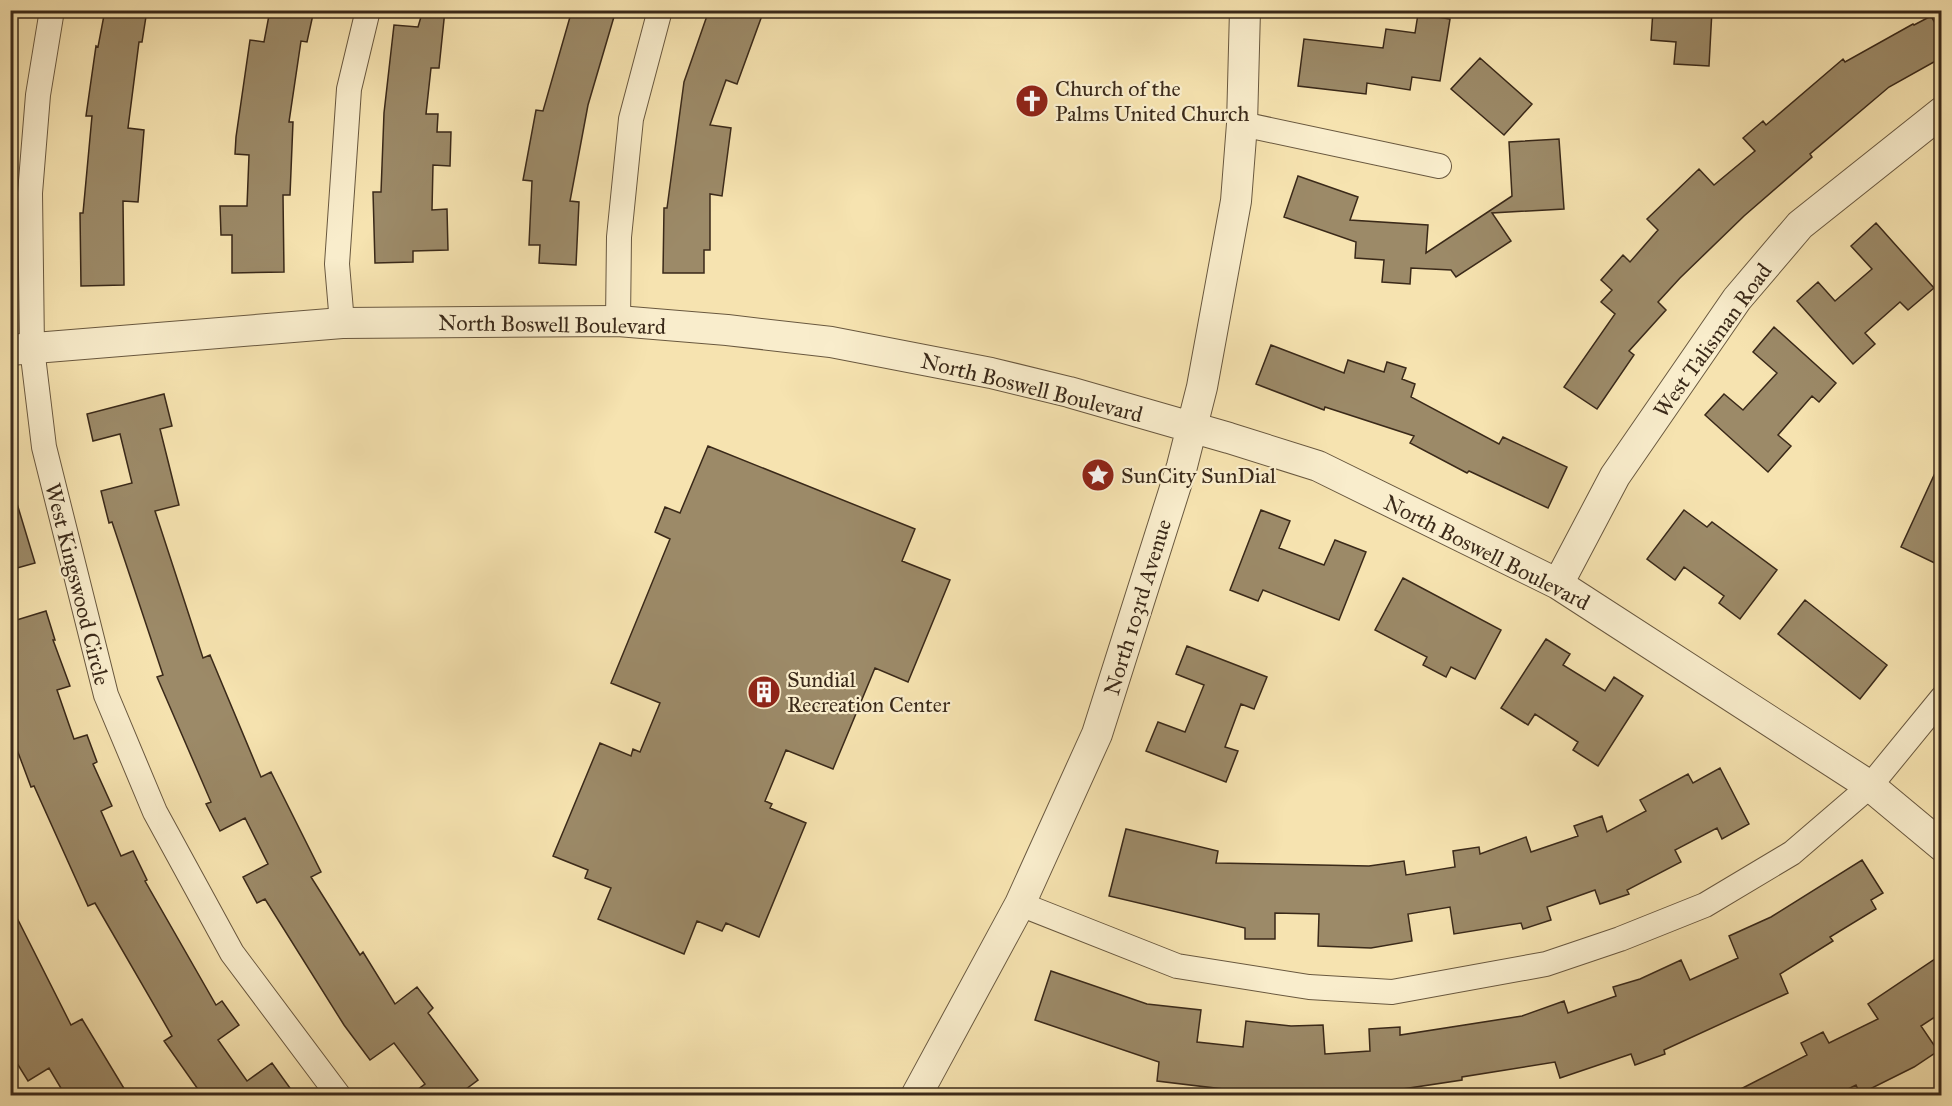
<svg xmlns="http://www.w3.org/2000/svg" width="1952" height="1106" viewBox="0 0 1952 1106" font-family="'IM FELL Great Primer',serif">
  <style>
    .building { fill: #9c8a68; stroke: #3a2919; stroke-width: 1.5 }
    .lines { fill: none; stroke-linecap: round; stroke-linejoin: round }
    .minor-casing { stroke: #69583f; stroke-width: 26 }
    .tertiary-casing { stroke: #69583f; stroke-width: 32 }
    .minor { stroke: #f9edcc; stroke-width: 24 }
    .tertiary { stroke: #f9edcc; stroke-width: 30 }
    .labels { text-anchor: middle; stroke-width: 4.5; stroke-linejoin: round; paint-order: stroke }
    .poi-label { font-size: 22px; fill: #3a2919; stroke: #f9edcc; text-anchor: start }
    .street-label { font-size: 22px; fill: #3a2919; stroke: #f9edcc }
  </style>
  <rect width="100%" height="100%" fill="#f6e3b0"/>
  <filter id="stains"><feTurbulence type="fractalNoise" baseFrequency=".00333" numOctaves="4"/><feColorMatrix values="0 0 0 0 .2 0 0 0 0 .09 0 0 0 0 .02 0 0 0 .5 -.17"/></filter>
  <radialGradient id="worn" r=".72"><stop offset=".6" stop-color="#630" stop-opacity="0"/><stop offset="1" stop-color="#630" stop-opacity=".3"/></radialGradient>
  <path class="building" d="M105 10H147L142 42H139L128 128 144 130 138 202 123 201 124 285 81 286 80 213H83L92 116H86L96 46 98 47Z
    M270 10H314L307 42 301 41 289 122H293L290 195H283L284 272 232 273V235H221L220 206H247L249 155 235 154 236 137 250 40 264 42Z
    M423 10H445L439 68H431L426 114H438L437 132H451L450 166 433 165 432 210 447 209 448 250 413 251V262L375 263 373 192H381L384 113 394 25 418 27Z
    M572 10H616L588 105 570 201 579 202 576 265 539 263 540 245H529L532 181 523 180 536 110 543 111Z
    M709 10H764L737 84 726 80 710 125 731 128 722 196 710 194V250H704V273H663L664 208H667L684 82Z
    M1653 10H1712L1709 66 1674 64 1676 42 1651 40Z
    M1418 14 1450 19 1440 81 1412 77 1410 90 1367 83 1366 94 1298 86 1304 39 1383 48 1386 29 1415 33Z
    M1931 16 1941 34V58L1889 87 1810 154 1812 157 1744 216 1680 278 1658 302 1666 310 1629 351 1634 355 1597 409 1564 387 1615 314 1601 302 1612 290 1601 280 1623 255 1630 262 1658 230 1647 219 1699 169 1714 185 1755 151 1743 138 1763 121 1766 125 1843 59 1845 62 1913 24 1914 25Z
    M1480 58 1532 104 1504 135 1451 89Z
    M1559 139 1564 209 1492 213 1511 241 1456 277 1451 270 1411 268 1410 284 1382 282 1384 260 1355 258 1356 242 1284 217 1298 176 1358 197 1350 220 1428 225 1426 253 1512 196 1509 142Z
    M1876 223 1934 288 1908 310 1900 302 1865 333 1875 344 1853 364 1797 301 1818 282 1835 301 1872 269 1851 246Z
    M1774 327 1836 383 1819 402 1812 396 1778 435 1791 446 1768 472 1705 415 1724 394 1743 410 1777 373 1753 352Z
    M1271 345 1344 373 1348 360 1384 372 1387 362 1406 368 1402 379 1415 384 1411 397 1499 444 1503 437 1567 467 1548 508 1469 471 1467 473 1410 443 1414 436 1325 407 1324 410 1256 384Z
    M164 394 172 426 160 429 179 505 155 511 203 658 210 655 261 777 271 772 321 872 311 877 360 955 363 952 395 1004 417 987 433 1008 428 1013 478 1080 458 1095H410L425 1084 394 1043 370 1060 344 1025 265 899 257 903 243 877 268 864 245 818 220 831 206 804 211 802 157 677 163 675 112 522 109 523 101 491 132 483 120 434 93 441 87 414Z
    M708 446 915 529 902 561 950 580 908 682 875 668 833 769 786 750 765 801 772 804 770 808 806 823 759 937 726 923 722 931 697 921 684 954 598 919 611 888 585 878 588 870 553 856 600 743 631 756 633 749 640 752 660 703 611 683 670 539 655 532 665 507 680 513Z
    M1941 460V566L1901 547Z
    M15 497 35 563 10 570V498Z
    M1261 510 1290 521 1279 548 1324 565 1335 540 1366 552 1339 620 1263 590 1258 601 1230 590Z
    M1684 510 1707 527 1712 522 1777 570 1740 619 1719 603 1724 596 1684 567 1675 580 1647 559Z
    M1403 578 1501 630 1475 679 1451 667 1446 677 1423 665 1427 657 1375 630Z
    M1805 600 1887 665 1860 699 1778 634Z
    M46 611 55 640H53L70 686 57 690 74 739 87 735 97 762 93 764 112 806 101 811 121 856 133 851 147 880 145 881 216 1005 222 1001 239 1025 218 1040 247 1081 272 1063 290 1088 280 1095H202L164 1041 172 1036 95 903 88 906 34 786 31 787 10 731V622Z
    M1546 639 1570 654 1563 665 1605 691 1614 677 1643 696 1598 766 1573 750 1578 742 1535 714 1528 725 1501 708Z
    M1187 646 1267 677 1254 709 1241 704 1225 747 1238 751 1226 782 1146 751 1158 722 1185 732 1204 685 1176 674Z
    M1720 768 1749 824 1722 839 1717 828 1675 850 1681 862 1627 890 1629 894 1600 904 1595 890 1547 907 1551 920 1523 929 1521 923 1454 934 1450 907 1408 914 1412 941 1371 948 1318 946 1319 914 1275 913V939H1245V928L1109 896 1126 829 1218 851 1216 863 1369 866 1404 861 1406 875 1455 867 1453 851 1479 847 1480 854 1526 837 1531 852 1578 836 1574 826 1602 816 1607 832 1646 811 1640 800 1688 774 1693 783Z
    M1862 860 1883 893 1871 900 1876 909 1830 937 1833 941 1780 974 1788 993 1664 1050 1665 1054 1635 1065 1631 1054 1560 1078 1555 1062 1462 1077V1080L1403 1089V1095H1273L1157 1081 1159 1062 1035 1020 1051 971 1147 1004 1201 1010 1197 1042 1243 1047 1246 1021 1291 1026 1323 1025 1325 1054 1370 1051 1369 1029 1400 1027V1035L1522 1016 1564 1001 1568 1013 1616 996 1613 987 1640 979 1681 960 1690 980 1738 958 1729 936 1771 917Z
    M10 904 71 1025 82 1019 128 1095H65L49 1068 28 1081 10 1052Z
    M1941 955V1013L1921 1026 1938 1051 1914 1067 1860 1094 1856 1085 1836 1095H1729L1807 1055 1801 1043 1823 1032 1829 1043 1878 1019 1868 1004Z"/>
  <g class="lines">
    <defs>
      <path id="minor" d="M52 10 38 95 30 193 32 348 44 447 106 695 155 812 232 953 339 1096
        M1242 124 1439 166
        M618 321 619 237 631 119 660 10
        M342 323 337 264 349 89 368 10
        M1020 904 1177 966 1309 987 1392 992 1546 964 1620 939 1705 905 1792 853 1870 786 1942 698"/>
      <path id="tertiary" d="M10 350 342 323 618 321 727 330 831 342 991 373 1069 392 1229 438 1318 466 1558 584 1870 786 1942 846
        M1558 584 1615 476 1737 299 1800 225 1942 112
        M916 1096 1020 904 1097 734 1182 466 1202 387 1236 201 1242 124 1245 10"/>
    </defs>
    <use href="#minor" class="minor-casing"/>
    <use href="#tertiary" class="tertiary-casing"/>
    <use href="#minor" class="minor"/>
    <use href="#tertiary" class="tertiary"/>
  </g>
  <defs>
    <symbol id="church-disc" viewBox="-11 -11 22 22"><circle r="9.5" fill="#8f2418" stroke="#f9edcc"/><path d="M-1.2-6h2.4v3.5h3.3v2.4h-3.3V6h-2.4V-.1h-3.3v-2.4h3.3Z" fill="#fff"/></symbol>
    <symbol id="sight-disc" viewBox="-11 -11 22 22"><circle r="9.5" fill="#8f2418" stroke="#f9edcc"/><path d="M0-6L1.8-2.2L6-1.7L2.9 1.2L3.7 5.4L0 3.3L-3.7 5.4L-2.9 1.2L-6-1.7L-1.8-2.2Z" fill="#fff"/></symbol>
    <symbol id="building-disc" viewBox="-11 -11 22 22"><circle r="9.5" fill="#8f2418" stroke="#f9edcc"/><path d="M-4-6H4V6H1V3H-1V6H-4ZM-2.5-4.3h1.7v1.8h-1.7ZM.8-4.3h1.7v1.8H.8ZM-2.5-1h1.7V.8h-1.7ZM.8-1h1.7V.8H.8Z" fill="#fff"/></symbol>
  </defs>
  <g fill-rule="evenodd">
    <use href="#church-disc" x="1013" y="82" width="38" height="38"/>
    <use href="#sight-disc" x="1079" y="456" width="38" height="38"/>
    <use href="#building-disc" x="745" y="673" width="38" height="38"/>
  </g>
  <g class="labels">
    <g class="poi-label">
      <text x="1055" y="96">Church of the<tspan x="1055" dy="25">Palms United Church</tspan></text>
      <text x="1121" y="483">SunCity SunDial</text>
      <text x="787" y="687">Sundial<tspan x="787" dy="25">Recreation Center</tspan></text>
    </g>
    <g class="street-label">
      <text transform="translate(552 324) rotate(1)" y="8">North Boswell Boulevard</text>
      <text transform="translate(1712 340) rotate(-54)" y="8">West Talisman Road</text>
      <text transform="translate(1032 387) rotate(14)" y="8">North Boswell Boulevard</text>
      <text transform="translate(1487 552) rotate(27)" y="8">North Boswell Boulevard</text>
      <text transform="translate(78 584) rotate(76)" y="8">West Kingswood Circle</text>
      <text transform="translate(1137 607) rotate(-73)" y="8">North 103rd Avenue</text>
    </g>
  </g>
  <rect width="1952" height="1106" fill="none" stroke="#f6e3b0" stroke-width="36"/>
  <rect x="12" y="12" width="1928" height="1082" fill="none" stroke="#3a2919" stroke-width="3"/>
  <rect x="18" y="18" width="1916" height="1070" fill="none" stroke="#3a2919" stroke-width="1.5"/>
  <rect width="100%" height="100%" filter="url(#stains)"/>
  <rect width="100%" height="100%" fill="url(#worn)"/>
</svg>
